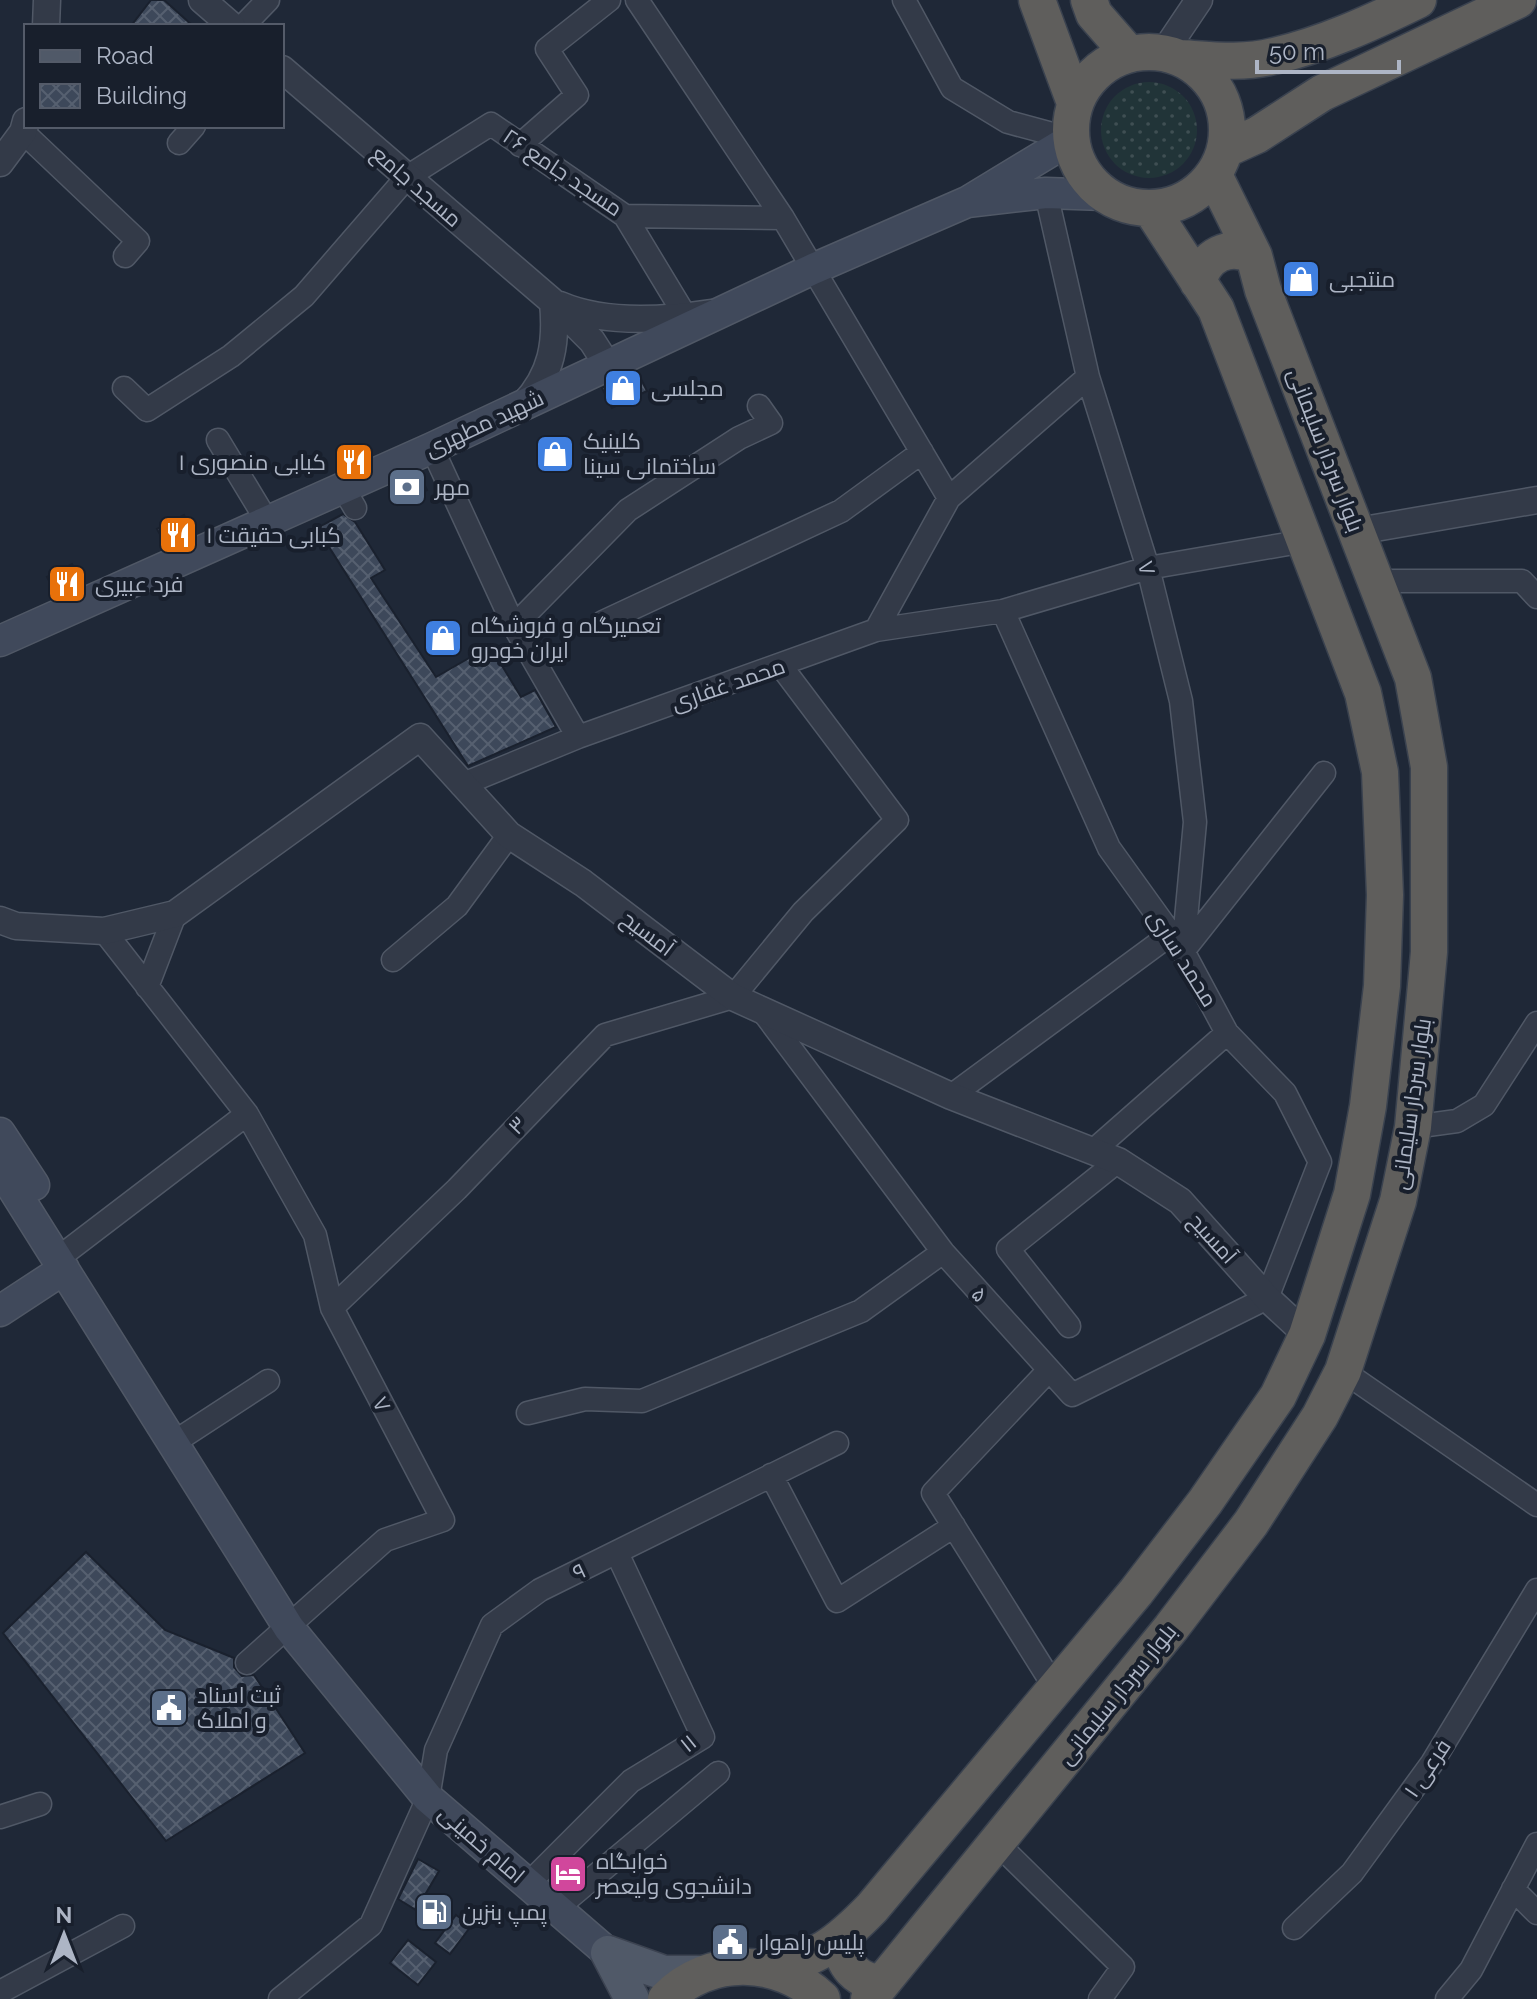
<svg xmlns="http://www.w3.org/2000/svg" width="1537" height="1999" viewBox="0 0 1537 1999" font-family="Raleway,Cairo,sans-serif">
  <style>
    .grass { fill: url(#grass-dots) }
    .building { fill: url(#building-cross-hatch); stroke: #1a212e; stroke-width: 2 }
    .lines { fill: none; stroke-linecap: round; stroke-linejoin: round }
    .minor-casing { stroke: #505866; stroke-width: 25 }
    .tertiary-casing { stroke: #505866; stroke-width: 29 }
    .secondary-casing { stroke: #505866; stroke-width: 33 }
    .primary-casing { stroke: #3c4351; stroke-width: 37 }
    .trunk-casing { stroke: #3a424f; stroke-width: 39 }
    .minor { stroke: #333a48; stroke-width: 22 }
    .tertiary { stroke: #333a48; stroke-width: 26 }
    .secondary { stroke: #40495b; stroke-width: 30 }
    .primary { stroke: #505968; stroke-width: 34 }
    .trunk { stroke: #5f5e5c; stroke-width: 36 }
    .labels { text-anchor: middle; stroke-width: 8; stroke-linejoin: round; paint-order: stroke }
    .street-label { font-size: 22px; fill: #adb5c5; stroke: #181f2c }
    .poi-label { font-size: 22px; fill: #adb5c5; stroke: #181f2c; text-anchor: start }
  </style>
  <defs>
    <pattern id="grass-dots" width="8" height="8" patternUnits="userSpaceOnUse" patternTransform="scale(2)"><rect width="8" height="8" fill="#213438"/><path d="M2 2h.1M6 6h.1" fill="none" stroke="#3f4f53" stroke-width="1.8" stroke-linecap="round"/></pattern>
    <pattern id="building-cross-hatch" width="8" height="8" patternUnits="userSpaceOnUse" patternTransform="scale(2)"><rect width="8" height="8" fill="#3d485a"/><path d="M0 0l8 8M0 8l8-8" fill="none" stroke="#566070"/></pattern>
  </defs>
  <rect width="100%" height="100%" fill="#1f2837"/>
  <path class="grass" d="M1101 130a48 48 0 1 1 96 0a48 48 0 1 1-96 0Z"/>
  <path class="building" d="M151 0H164L193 26H131Z
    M637 371 647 391 612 408 602 388Z
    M419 474 427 490 398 505 389 487Z
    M343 514 355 522 385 570 371 578 436 677 490 646 521 697 535 690 556 727 468 766 317 528Z
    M184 515 195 534 167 547 157 529Z
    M72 564 83 584 57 596 47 577Z
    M86 1552 165 1630 234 1658V1667L242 1676 254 1675 305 1753 166 1841 3 1633Z
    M574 1857 584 1867 561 1887 553 1879Z
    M418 1859 439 1871 416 1910 398 1899Z
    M456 1915 471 1926 450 1954 435 1943Z
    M740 1930 742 1946 718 1948 716 1933Z
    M408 1940 436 1962 418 1985 390 1963Z"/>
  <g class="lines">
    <defs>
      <path id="minor" d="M637 0 783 218 949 498
        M904 0 952 88 1008 122 1071 139
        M243 26 268 0
        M23 132 138 241 125 256
        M179 143 194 126
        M520 145 577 95 547 49 609 0
        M1046 193 1088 377 1148 568 1181 701 1195 822 1183 951
        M625 216 686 317
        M124 388 147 410 231 356 304 296 407 177 491 124 625 216 783 218
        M218 440 267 521
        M432 448 514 626 578 737
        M343 488 355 508
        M1377 581H1522L1537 597
        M603 622 841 511 922 452
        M514 626 628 510 739 438 771 423 759 406
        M876 630 949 498 1088 377
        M461 785 578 737 876 630 1003 611 1148 568 1305 541
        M104 931 247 1114 315 1235 332 1308 443 1520 385 1540 247 1663
        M1184 950 1324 773
        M393 960 457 906 509 835
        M147 987 175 914
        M764 1013 943 1252 1072 1395 1267 1298 1320 1162 1285 1093 1227 1033 1183 951 1109 848 1003 611
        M951 1096 1171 934
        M1413 1127 1457 1121 1484 1105 1537 1023
        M1094 1150 1227 1033
        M57 1259 247 1114
        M332 1308 457 1189 605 1035 733 997 803 912 897 820 781 666
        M1069 1326 1008 1249 1118 1161
        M1049 1370 933 1493 1055 1688
        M1343 1371 1537 1505
        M528 1413 585 1399 642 1401 861 1311 943 1252
        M173 1443 268 1381
        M771 1475 837 1601 954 1526
        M0 1817 40 1804
        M996 1842 1123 1967 1100 1999
        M528 1884 631 1781 703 1737 617 1553
        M1513 1889 1537 1913
        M557 1908 718 1773
        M1294 1928 1352 1873 1432 1763 1537 1590
        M0 1992 123 1926
        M280 1999 371 1925 428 1798 436 1750 492 1625 540 1590 837 1443
        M1447 1999 1471 1970 1537 1844"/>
      <path id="tertiary" d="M202 0 232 26
        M46 26 47 0
        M1164 52 1199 0
        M282 69 553 302 592 341 608 366
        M0 163 23 132 26 121
        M560 305C604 324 665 320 711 313
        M524 404C552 374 557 343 553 302
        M1358 531 1537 500
        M0 920 16 926 104 931 175 914 420 737 509 835 583 883 733 997 951 1096 1118 1161 1180 1201 1267 1298 1307 1335"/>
      <path id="secondary" d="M1071 139 967 202 1046 193 1105 195
        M0 641 432 448 813 269 967 202
        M0 1133 34 1185
        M0 1168 289 1628 428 1798 608 1953
        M0 1311 64 1269"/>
      <path id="primary" d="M608 1953 664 1973H705
        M608 1953 632 1999"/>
      <path id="trunk" d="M1037 0 1075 103
        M1089 0 1094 14 1129 54
        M1071 130a78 78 0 1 1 156 0a78 78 0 1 1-156 0Z
        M1181 58C1211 60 1244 64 1274 56 1323 45 1373 22 1418 0
        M1226 149 1257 135 1322 93 1518 0
        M1198 282C1205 255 1229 243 1254 256
        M841 1940C842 1965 856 1981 881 1983
        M766 1968C814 1963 840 1941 872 1908L1136 1592 1205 1502 1278 1396 1307 1335 1352 1194 1368 1106 1382 986 1385 895 1380 772 1363 693 1216 309 1151 209
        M666 1999C709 1955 779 1957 822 1999
        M869 1999 1171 1628 1251 1523 1320 1416 1343 1371 1398 1201 1413 1127 1429 952V767L1413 678 1263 290 1254 256 1214 175"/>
    </defs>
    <use href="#minor" class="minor-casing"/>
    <use href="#tertiary" class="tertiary-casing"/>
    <use href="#secondary" class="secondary-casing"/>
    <use href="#primary" class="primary-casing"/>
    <use href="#trunk" class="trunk-casing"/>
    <use href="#minor" class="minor"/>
    <use href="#tertiary" class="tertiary"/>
    <use href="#secondary" class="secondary"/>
    <use href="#primary" class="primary"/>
    <use href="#trunk" class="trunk"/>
  </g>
  <defs>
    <symbol id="shop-square" viewBox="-11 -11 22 22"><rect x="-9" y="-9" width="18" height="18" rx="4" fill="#3f7fe0" stroke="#181f2c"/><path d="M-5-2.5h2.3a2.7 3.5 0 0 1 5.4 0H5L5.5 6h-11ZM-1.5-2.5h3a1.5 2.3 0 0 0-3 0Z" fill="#fff"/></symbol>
    <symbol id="restaurant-square" viewBox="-11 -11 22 22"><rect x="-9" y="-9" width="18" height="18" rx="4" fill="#e8710a" stroke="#181f2c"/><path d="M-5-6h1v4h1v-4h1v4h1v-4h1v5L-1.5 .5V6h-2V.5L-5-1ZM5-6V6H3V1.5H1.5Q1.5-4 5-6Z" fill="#fff"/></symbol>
    <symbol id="bank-square" viewBox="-11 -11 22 22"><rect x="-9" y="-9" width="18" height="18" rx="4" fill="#5c6f8a" stroke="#181f2c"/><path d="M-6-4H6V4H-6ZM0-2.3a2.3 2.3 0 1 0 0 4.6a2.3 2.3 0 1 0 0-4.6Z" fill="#fff"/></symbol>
    <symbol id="civic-square" viewBox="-11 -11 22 22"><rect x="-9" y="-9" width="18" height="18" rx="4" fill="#5c6f8a" stroke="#181f2c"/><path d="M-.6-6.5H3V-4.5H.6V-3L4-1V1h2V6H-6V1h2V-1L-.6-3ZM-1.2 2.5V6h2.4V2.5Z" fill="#fff"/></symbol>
    <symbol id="hotel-square" viewBox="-11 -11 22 22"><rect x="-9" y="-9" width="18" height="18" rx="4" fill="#d1479c" stroke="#181f2c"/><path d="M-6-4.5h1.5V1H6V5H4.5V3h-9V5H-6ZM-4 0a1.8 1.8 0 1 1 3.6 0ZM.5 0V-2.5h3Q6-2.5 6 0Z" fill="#fff"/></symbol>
    <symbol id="fuel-square" viewBox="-11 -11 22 22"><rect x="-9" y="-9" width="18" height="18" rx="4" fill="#5c6f8a" stroke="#181f2c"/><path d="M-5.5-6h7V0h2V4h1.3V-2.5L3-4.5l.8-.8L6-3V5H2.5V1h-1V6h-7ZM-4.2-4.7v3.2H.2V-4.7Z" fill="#fff"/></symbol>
  </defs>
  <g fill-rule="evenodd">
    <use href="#shop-square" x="1279" y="257" width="44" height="44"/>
    <use href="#shop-square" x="601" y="366" width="44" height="44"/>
    <use href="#shop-square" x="533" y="432" width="44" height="44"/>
    <use href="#restaurant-square" x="332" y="440" width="44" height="44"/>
    <use href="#bank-square" x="385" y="465" width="44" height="44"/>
    <use href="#restaurant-square" x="156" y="513" width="44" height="44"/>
    <use href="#restaurant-square" x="45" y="562" width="44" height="44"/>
    <use href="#shop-square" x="421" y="616" width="44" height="44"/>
    <use href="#civic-square" x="147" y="1686" width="44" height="44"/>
    <use href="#hotel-square" x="546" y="1852" width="44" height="44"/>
    <use href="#fuel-square" x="412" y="1890" width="44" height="44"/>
    <use href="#civic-square" x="708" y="1920" width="44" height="44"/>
  </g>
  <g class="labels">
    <g class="street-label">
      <text transform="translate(563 172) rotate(34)" y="8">۲۶ مسجد جامع</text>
      <text transform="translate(417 186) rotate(41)" y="8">مسجد جامع</text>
      <text transform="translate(484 423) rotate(-25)" y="8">شهید مطهری</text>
      <text transform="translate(1326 450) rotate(69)" y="8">بلوار سردار سلیمانی</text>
      <text transform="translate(1147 568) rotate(74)" y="8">۷</text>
      <text transform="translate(728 684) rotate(-19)" y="8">محمد غفاری</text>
      <text transform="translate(648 933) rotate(37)" y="8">آمسیح</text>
      <text transform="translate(1183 958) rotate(58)" y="8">محمد ساری</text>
      <text transform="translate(1411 1104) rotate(-82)" y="8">بلوار سردار سلیمانی</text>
      <text transform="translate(517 1125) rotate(-46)" y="8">۳</text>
      <text transform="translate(1213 1238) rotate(48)" y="8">آمسیح</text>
      <text transform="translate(980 1294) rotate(48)" y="8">۵</text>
      <text transform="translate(382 1404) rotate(62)" y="8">۷</text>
      <text transform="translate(579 1571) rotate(-25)" y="8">۹</text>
      <text transform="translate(1117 1694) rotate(-51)" y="8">بلوار سردار سلیمانی</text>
      <text transform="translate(688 1743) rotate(-39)" y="8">۱۱</text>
      <text transform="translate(1427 1768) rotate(-56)" y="8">فرعی ۱</text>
      <text transform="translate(482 1844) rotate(41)" y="8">امام خمینی</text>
    </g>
    <g class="poi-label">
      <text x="1329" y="287">منتجبی</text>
      <text x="651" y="396">مجلسی</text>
      <text x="583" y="449">کلینیک<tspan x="583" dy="25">ساختمانی سینا</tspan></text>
      <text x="326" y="470" text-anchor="end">کبابی منصوری ۱</text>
      <text x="435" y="495">مهر</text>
      <text x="206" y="543">کبابی حقیقت ۱</text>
      <text x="95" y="592">فرد عبیری</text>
      <text x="471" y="633">تعمیرگاه و فروشگاه<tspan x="471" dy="25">ایران خودرو</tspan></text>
      <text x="197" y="1703">ثبت اسناد<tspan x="197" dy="25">و املاک</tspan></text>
      <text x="596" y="1869">خوابگاه<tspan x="596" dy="25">دانشجوی ولیعصر</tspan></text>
      <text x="462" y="1920">پمپ بنزین</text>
      <text x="758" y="1950">پلیس راهوار</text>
    </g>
  </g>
  <rect x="24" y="24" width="260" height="104" fill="#181f2c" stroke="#545b69" stroke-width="2"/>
  <rect x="40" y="50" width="40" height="12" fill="#505968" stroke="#545b69" stroke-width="2"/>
  <text x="96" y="64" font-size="24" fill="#adb5c5">Road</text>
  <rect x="40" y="84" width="40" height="24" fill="url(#building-cross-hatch)" stroke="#545b69" stroke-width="2"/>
  <text x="96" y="104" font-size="24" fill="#adb5c5">Building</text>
  <g transform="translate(64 1935)" stroke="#181f2c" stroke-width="6" paint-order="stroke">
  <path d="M0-6L14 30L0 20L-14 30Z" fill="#adb5c5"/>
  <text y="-12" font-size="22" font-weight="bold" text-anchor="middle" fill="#adb5c5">N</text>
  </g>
  <path d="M1257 60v12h142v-12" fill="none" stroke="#adb5c5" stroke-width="4"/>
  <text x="1269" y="60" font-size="24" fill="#adb5c5" stroke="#181f2c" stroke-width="6" paint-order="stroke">50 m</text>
</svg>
